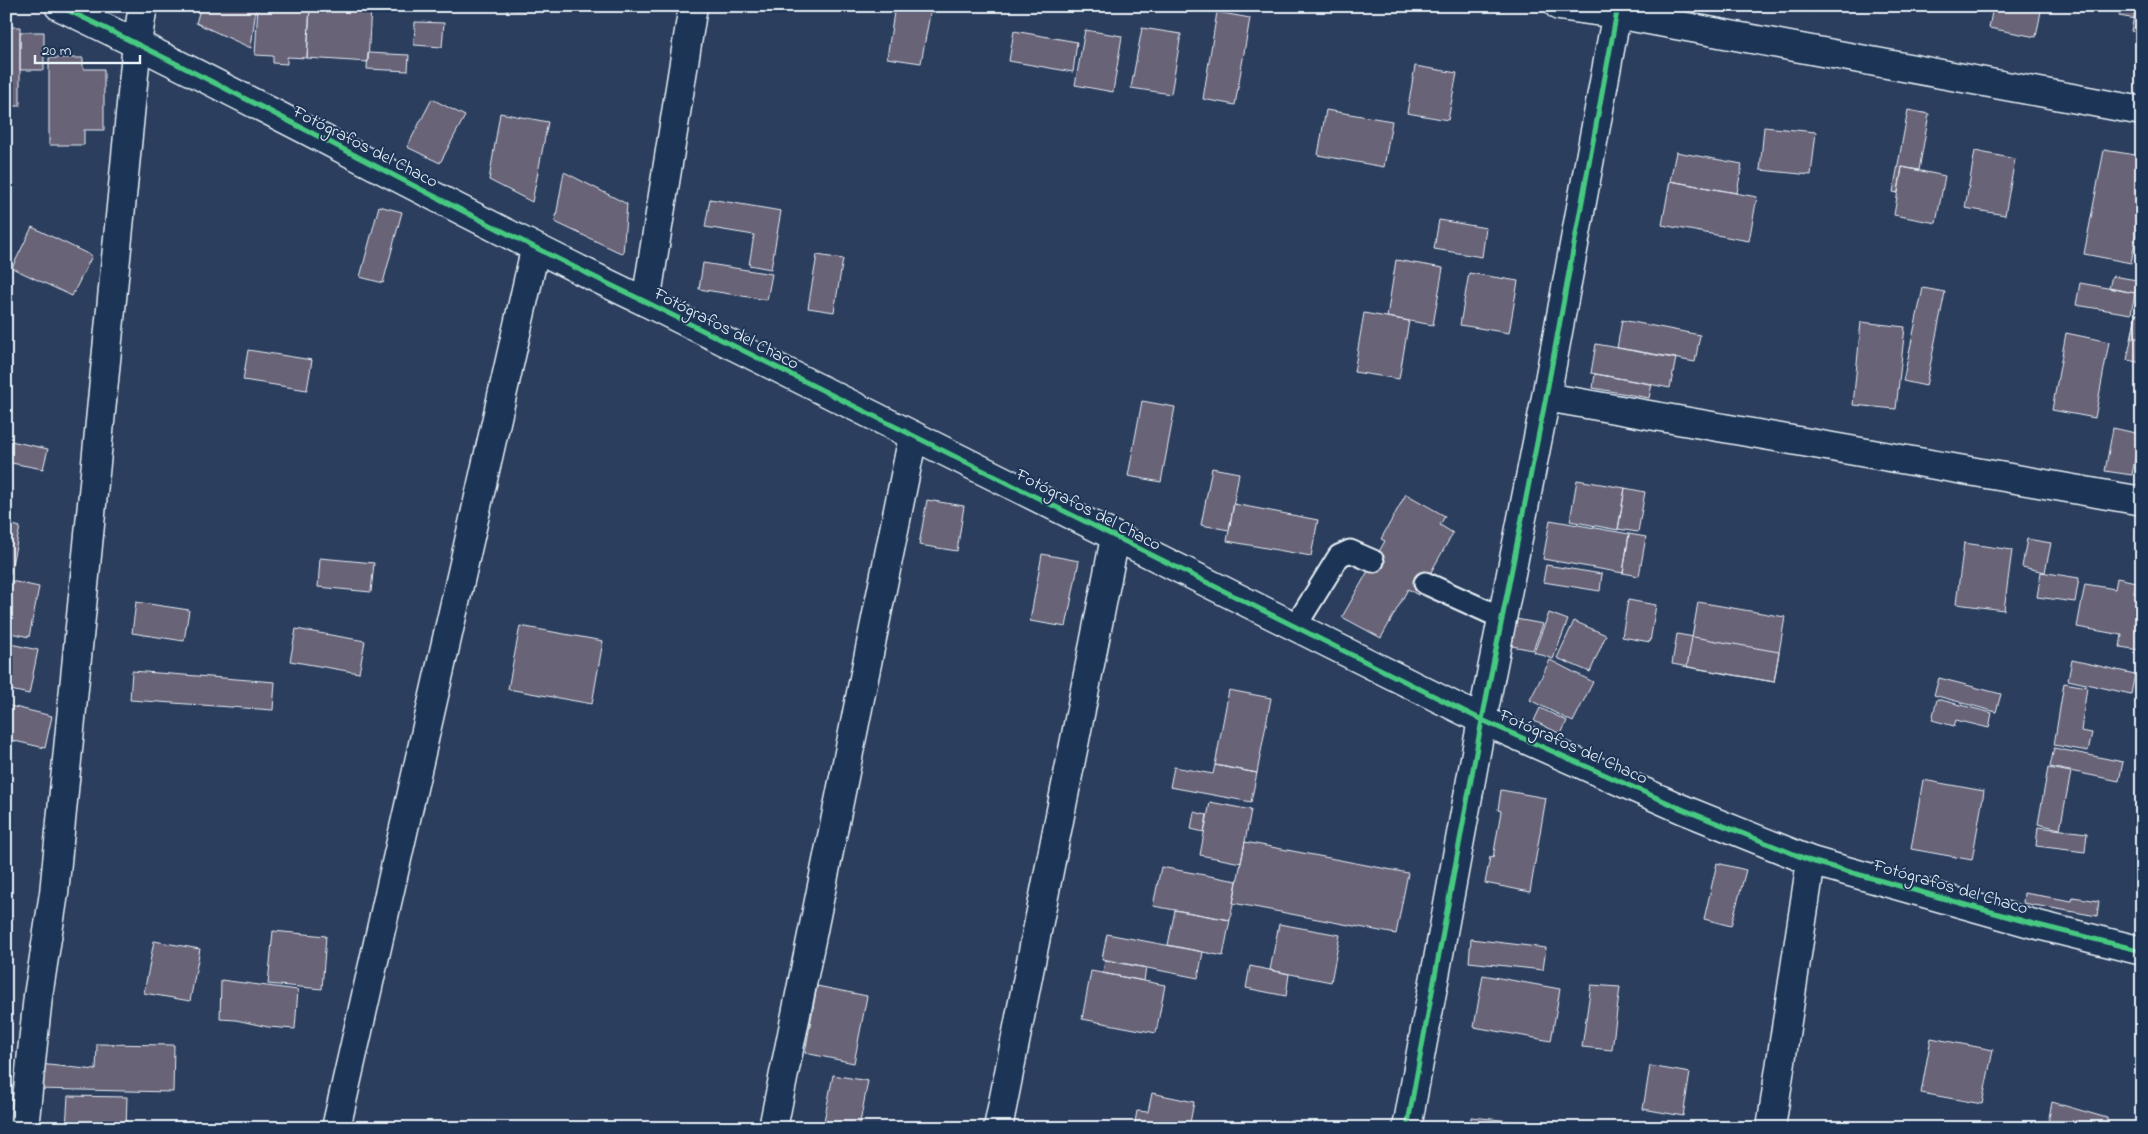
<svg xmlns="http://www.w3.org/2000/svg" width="2148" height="1134" viewBox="0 0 2148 1134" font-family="'Indie Flower',sans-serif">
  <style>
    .building { fill: #696478; stroke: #e8f1f8 }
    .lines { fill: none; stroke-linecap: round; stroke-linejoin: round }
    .service-casing { stroke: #e8f1f8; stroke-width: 25 }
    .minor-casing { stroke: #e8f1f8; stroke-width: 31 }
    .tertiary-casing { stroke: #e8f1f8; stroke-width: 31 }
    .service { stroke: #1d3557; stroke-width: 21 }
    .minor { stroke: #1d3557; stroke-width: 28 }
    .tertiary { stroke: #1d3557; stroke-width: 28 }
    .cycleway-casing { stroke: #1d3557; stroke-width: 8 }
    .cycleway { stroke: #46c982; stroke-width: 5 }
    .labels { text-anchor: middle; stroke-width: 4; stroke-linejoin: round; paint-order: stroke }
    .street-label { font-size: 18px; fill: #e8f1f8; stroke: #1d3557 }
  </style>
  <rect width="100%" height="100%" fill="#2c3e5e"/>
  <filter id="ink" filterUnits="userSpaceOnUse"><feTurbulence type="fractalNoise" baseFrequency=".02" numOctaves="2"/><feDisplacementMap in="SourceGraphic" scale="10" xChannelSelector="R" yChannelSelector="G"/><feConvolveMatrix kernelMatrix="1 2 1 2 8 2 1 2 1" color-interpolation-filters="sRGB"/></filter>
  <g filter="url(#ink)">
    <path class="building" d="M201 6 256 8 251 48 196 23Z
      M258 6H310L307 58 287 57V64L273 63V56L255 55Z
      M310 6H371L368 62 307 58Z
      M487 6H525V11L487 8Z
      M763 6H792L791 11Z
      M895 6 931 8 921 63 887 58Z
      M1791 6H1816L1815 12 1791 8Z
      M1993 6H2042L2036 37 1989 28Z
      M2121 6H2142V20L2119 16Z
      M2135 11 2142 13V33L2131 31Z
      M1217 12 1250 18 1235 105 1203 99Z
      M415 22 444 23 442 47 414 45Z
      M6 27H20V106H6Z
      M1142 28 1181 34 1171 94 1131 88Z
      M1085 30 1122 36 1113 92 1075 85Z
      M1014 31 1077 42 1073 72 1009 61Z
      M20 32H44V70H20Z
      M368 53 409 55 408 71 367 69Z
      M49 58H83V69H104V130H84V145H49Z
      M1415 66 1457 73 1448 120 1407 113Z
      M432 99 465 116 440 163 407 147Z
      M1326 110 1392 121 1384 167 1318 155Z
      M1908 110 1929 114 1919 170 1902 167 1898 193 1893 192Z
      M500 113 548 122 532 202 489 180Z
      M1764 127 1816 132 1811 175 1760 170Z
      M2104 150 2142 156V205L2131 263 2084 254Z
      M1975 151 2015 159 2005 215 1965 208Z
      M1676 152 1742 164 1737 193 1670 181Z
      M1902 167 1945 176 1936 223 1894 215Z
      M564 172 627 204 623 254 555 222Z
      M1670 181 1757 197 1749 241 1662 225Z
      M710 199 781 211 771 269 749 265 754 235 705 227Z
      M379 206 402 212 383 283 360 277Z
      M1439 220 1486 228 1482 257 1434 249Z
      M32 227 92 256 72 296 12 268Z
      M817 255 843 259 834 312 808 308Z
      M1396 260 1443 268 1433 325 1387 317Z
      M703 263 772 274 767 300 699 289Z
      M1469 273 1518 281 1509 333 1460 325Z
      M2112 276 2137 280 2135 293 2109 288Z
      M2080 283 2135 293 2131 314 2076 305Z
      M1923 288 1945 292 1926 386 1903 381Z
      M1364 313 1409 321 1399 379 1354 372Z
      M2136 314 2142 315V339L2132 337Z
      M2136 314 2142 315V363L2127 360Z
      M1622 320 1700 335 1695 362 1617 348Z
      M1861 322 1905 327 1896 409 1853 405Z
      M2066 333 2109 342 2095 418 2052 410Z
      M1596 344 1676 358 1670 388 1591 373Z
      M248 350 312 360 307 390 243 380Z
      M1595 374 1652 384 1649 398 1593 388Z
      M1142 401 1175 407 1161 482 1128 476Z
      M2113 428 2140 434 2132 475 2105 471Z
      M6 440 48 449 43 469 6 462Z
      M1212 468 1239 473 1229 530 1201 525Z
      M1577 480 1625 488 1618 530 1570 521Z
      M1625 488 1645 492 1638 532 1618 529Z
      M1406 494 1445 516 1440 525 1453 533 1418 595 1408 589 1381 638 1342 617 1385 541 1381 539Z
      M927 500 964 506 957 551 919 545Z
      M1234 504 1318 520 1311 556 1227 541Z
      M1550 520 1629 534 1623 573 1543 559Z
      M6 523 20 527 10 574 6 573Z
      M1629 534 1646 537 1639 576 1623 573Z
      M2027 539 2051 543 2045 572 2022 567Z
      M1964 543 2012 550 2004 610 1956 604Z
      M1042 554 1079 561 1066 627 1030 621Z
      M320 558 374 563 371 592 318 587Z
      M1546 565 1602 574 1600 591 1543 582Z
      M2041 572 2079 578 2075 602 2037 597Z
      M2117 578 2136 582 2134 593 2142 594 2140 650 2120 647 2122 635 2077 627 2085 584 2115 589Z
      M6 580 39 587 29 637 6 632Z
      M1628 600 1656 605 1650 642 1622 637Z
      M136 602 189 610 184 641 132 633Z
      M1698 602 1785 617 1774 682 1687 667Z
      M1549 613 1568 620 1553 659 1534 652Z
      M1516 619 1543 624 1533 650 1512 646Z
      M1574 621 1606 635 1590 672 1557 658Z
      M520 626 603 641 592 704 508 689Z
      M296 629 365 641 359 673 290 661Z
      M1677 634 1779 652 1774 682 1672 664Z
      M6 643 38 650 29 694 6 689Z
      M1550 660 1593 682 1573 722 1530 700Z
      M2072 660 2135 674 2131 694 2068 680Z
      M132 671 275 682 273 710 130 700Z
      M1939 678 2001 694 1996 712 1934 695Z
      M2064 683 2087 687 2081 731 2092 733 2088 751 2054 745Z
      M1229 690 1271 698 1257 773 1215 765Z
      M1937 699 1992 713 1989 728 1956 720 1954 726 1932 720Z
      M6 705 52 716 45 748 6 739Z
      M1540 708 1567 721 1561 734 1534 721Z
      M2054 748 2123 762 2119 781 2050 767Z
      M1215 765 1257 773 1251 802 1170 787 1174 767 1213 774Z
      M2048 768 2071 772 2060 829 2038 824Z
      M1923 780 1984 791 1972 860 1911 849Z
      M1501 790 1546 798 1530 892 1485 883 1490 857 1493 858 1501 811 1498 810Z
      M1210 802 1251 810 1241 863 1200 855Z
      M1194 812 1207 815 1204 832 1191 829Z
      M2038 827 2087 833 2085 852 2036 846Z
      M1245 842 1408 873 1396 934 1233 903Z
      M1717 863 1746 870 1731 926 1704 919Z
      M1161 867 1237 881 1230 920 1153 906Z
      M2024 893 2072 901 2073 897 2099 901 2097 916 2023 903Z
      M1175 910 1230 920 1223 956 1168 945Z
      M1279 924 1340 935 1331 982 1270 970Z
      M273 931 326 936 322 989 268 984Z
      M1107 934 1203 952 1198 978 1102 959Z
      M1471 939 1546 948 1543 970 1469 962Z
      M154 941 200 949 190 1001 144 993Z
      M1105 960 1146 968 1144 981 1103 973Z
      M1250 966 1289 974 1286 996 1246 988Z
      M1091 971 1165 985 1156 1033 1082 1019Z
      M1483 975 1560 989 1551 1041 1474 1027Z
      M221 980 298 990 295 1029 268 1027 236 1020 220 1019Z
      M1591 985 1620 987 1612 1050 1582 1047Z
      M817 986 867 996 854 1063 805 1053Z
      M1931 1038 1993 1050 1982 1104 1921 1093Z
      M97 1044 174 1045 173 1092 36 1089 39 1064 96 1070Z
      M1650 1066 1690 1073 1683 1116 1643 1109Z
      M833 1075 868 1081 859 1128 824 1121Z
      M1152 1093 1194 1102 1189 1128H1134L1137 1111 1148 1112Z
      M68 1096 127 1097 126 1128H66Z
      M2052 1102 2107 1118V1128H2047Z
      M1471 1117 1522 1122 1521 1128H1470Z
      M1985 1122 2020 1128H1985Z"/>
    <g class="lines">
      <defs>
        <path id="service" d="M1425 583 1502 618
          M1295 627 1339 556 1350 551 1373 561"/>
        <path id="minor" d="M1559 6 1616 14 2142 111
          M646 302 693 6
          M1546 397 2142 501
          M24 1128 38 996 54 893 137 43 143 6
          M336 1128 535 250
          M773 1128 913 436
          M998 1128 1115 538
          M1407 1128 1482 720 1546 397 1618 6
          M1771 1128 1811 861"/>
        <path id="tertiary" d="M59 6C257 100 448 208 646 302L1482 720 1682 809 1811 861 2034 924 2142 951"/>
      </defs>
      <use href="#service" class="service-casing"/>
      <use href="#minor" class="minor-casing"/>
      <use href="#tertiary" class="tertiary-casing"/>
      <use href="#service" class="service"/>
      <use href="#minor" class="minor"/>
      <use href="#tertiary" class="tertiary"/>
      <defs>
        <path id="cycleway" d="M59 6C257 100 448 208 646 302L1482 720 1682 809 1811 861 2034 924 2142 951
          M1407 1128 1482 720 1546 397 1618 6"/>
      </defs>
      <use href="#cycleway" class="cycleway-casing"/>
      <use href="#cycleway" class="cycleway"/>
    </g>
  </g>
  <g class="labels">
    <g class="street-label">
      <text transform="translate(366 146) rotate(27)" y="6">Fotógrafos del Chaco</text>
      <text transform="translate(727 328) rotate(27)" y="6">Fotógrafos del Chaco</text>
      <text transform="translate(1089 509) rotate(27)" y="6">Fotógrafos del Chaco</text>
      <text transform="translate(1574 746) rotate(24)" y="6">Fotógrafos del Chaco</text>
      <text transform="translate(1951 886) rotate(16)" y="6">Fotógrafos del Chaco</text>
    </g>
  </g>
  <rect width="2148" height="1134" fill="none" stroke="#1d3557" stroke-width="25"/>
  <rect x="12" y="12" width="2123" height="1109" fill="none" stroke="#e8f1f8" stroke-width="2" filter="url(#ink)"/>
  <path d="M35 55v8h105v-8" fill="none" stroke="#e8f1f8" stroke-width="2.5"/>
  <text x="42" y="55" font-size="15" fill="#e8f1f8" stroke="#1d3557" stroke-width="4" paint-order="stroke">20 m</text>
</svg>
